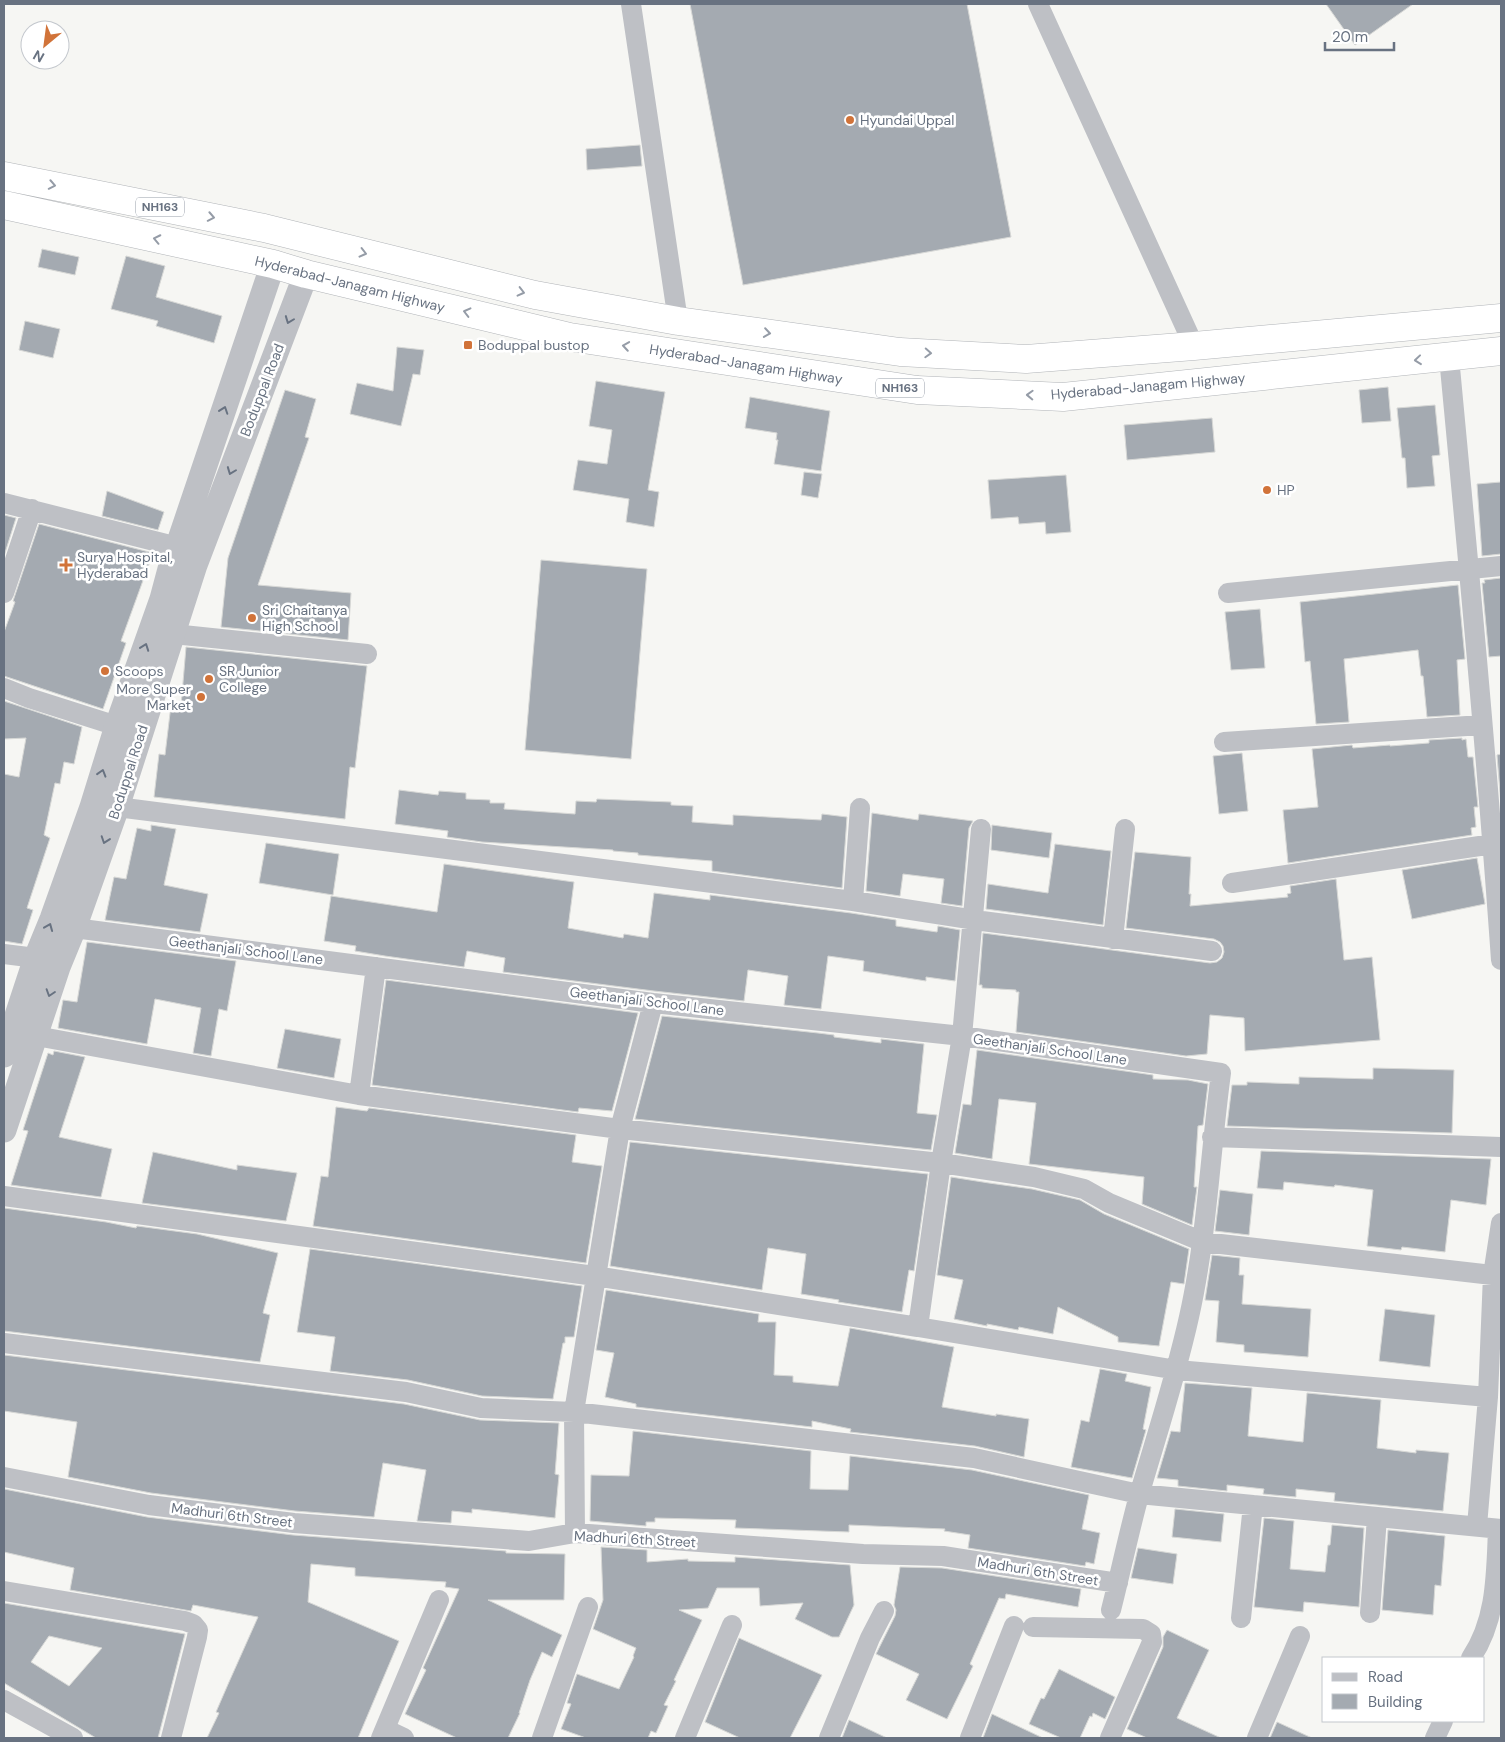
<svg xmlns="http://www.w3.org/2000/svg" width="1505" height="1742" viewBox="0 0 1505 1742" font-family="'DM Sans',sans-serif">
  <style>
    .building { fill: #a4aab1; stroke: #d7d8d6; fill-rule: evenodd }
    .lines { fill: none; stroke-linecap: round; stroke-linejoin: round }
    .trunk-casing { stroke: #b1b4b8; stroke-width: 29 }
    .minor { stroke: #bec0c5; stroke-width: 20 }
    .tertiary { stroke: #bec0c5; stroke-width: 25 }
    .trunk { stroke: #fff; stroke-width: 28 }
    .oneway { stroke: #959ca7 }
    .oneway2 { stroke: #687281 }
    .poi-dot { fill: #d17339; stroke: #fff; stroke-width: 2 }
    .labels { text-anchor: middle; stroke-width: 5; stroke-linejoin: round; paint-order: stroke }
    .shield { fill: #fff; stroke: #959ca7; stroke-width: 1 }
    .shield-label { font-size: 12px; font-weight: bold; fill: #687281 }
    .poi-label { font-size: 14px; fill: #687281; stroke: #fff; text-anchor: start }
    .street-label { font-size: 14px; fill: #687281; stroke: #fff }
  </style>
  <rect width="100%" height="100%" fill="#f6f6f3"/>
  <path class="building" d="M690 4H967L1011 237 743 285Z
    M1326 4H1413L1355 45Z
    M640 145 642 166 587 170 586 149Z
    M42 249 79 257 75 275 38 267Z
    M126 256 165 266 156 297 222 316 214 343 156 326 158 321 111 309Z
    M25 321 60 329 53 358 19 350Z
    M397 347 424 350 420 375 413 374 401 426 350 414 357 383 393 391Z
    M596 381 665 392 648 490 659 492 654 527 626 522 629 499 573 490 578 460 607 464 612 430 589 426Z
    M1388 387 1391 421 1362 423 1359 390Z
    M285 390 316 399 305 437 309 438 258 585 351 593 348 640 221 627 228 558Z
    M750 397 830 411 821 471 774 464 778 440H776L777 433 745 428Z
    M1435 405 1440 455 1432 456 1435 486 1407 488 1405 458H1402L1397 408Z
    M1212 418 1215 452 1127 460 1124 425Z
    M804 472 822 474 818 498 801 495Z
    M1066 475 1071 532 1046 534 1045 522 1019 524 1018 517 991 519 988 480Z
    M1501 482V554L1482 556 1477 484Z
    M107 491 164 512 158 530 102 516Z
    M4 515 16 518 4 556Z
    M39 524 153 553 121 641 126 643 103 709 4 676V632L15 602 13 601Z
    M541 560 647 569 631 759 525 750Z
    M1501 578V656L1489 657 1482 583H1485L1484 580Z
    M1458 585 1465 659 1457 660 1460 715 1427 717 1423 676H1421L1418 650 1344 659 1349 722 1316 724 1310 661 1305 662 1300 602Z
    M1260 609 1265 668 1231 670 1225 612Z
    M186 647 367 666 355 768 350 767 345 819 154 797 159 754 165 755 171 705 181 706Z
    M4 701 82 727 74 764 64 762 60 784 55 783 44 835 50 838 27 908 33 910 22 944 4 941V774L19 777 26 738 4 739Z
    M1462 738V740L1466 739 1468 757H1473L1478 807H1474L1476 827 1471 828 1472 835 1288 863 1283 810 1318 807 1312 749 1352 745 1353 748 1390 745V746L1429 743V740Z
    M1242 753 1248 811 1219 814 1213 756Z
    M1501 754V805L1497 755Z
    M399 790 438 795 439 791 466 793V799L490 800V803H505L504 809 575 814 576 801 596 802 597 799 671 802V805L693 806 692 822 733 825V815L821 820 822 814 847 817 842 888 712 871V861L638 855V853L613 851V850L482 842 447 837 448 831 395 824Z
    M872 813 918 820 919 814 973 821 969 828 962 906 941 903 944 879 903 874 900 896 866 891Z
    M151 825 176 829 164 885 208 894 200 932 105 920 114 877 126 879 137 828 151 831Z
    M992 825 1052 833 1049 858 991 850Z
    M266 843 339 854 333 895 259 883Z
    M1055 844 1111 851 1103 925 986 909 988 884 1048 893Z
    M1135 852 1191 857 1189 894H1191L1190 906 1288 897 1287 894 1291 893 1290 886 1336 879 1344 960 1372 957 1380 1040 1245 1051 1244 1018 1210 1015 1207 1054 1186 1056 1016 1032 1019 992H1016V990L982 988V985H979L983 933 1210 963 1217 962 1222 958 1224 952 1223 946 1220 942 1214 939 1126 928Z
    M1477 858 1485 904 1412 919 1402 870Z
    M444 864 574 882 568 928 623 938 624 934 648 938 654 893 710 900V895L851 913 896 920V926L937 932 938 926 960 930 955 981 926 977V981L863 971 864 961 828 956 821 1009 784 1005 788 976 748 970 744 1001 654 991 503 972 505 958 467 951 464 967 385 956 355 951 356 946 324 941 331 896 437 912Z
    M87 942 236 961 227 1011 219 1009 211 1056 193 1053 201 1008 155 999 147 1044 58 1028 63 1000 77 1002Z
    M386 980 638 1013 612 1111 579 1108 578 1112 372 1085Z
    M662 1016 818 1033 834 1035V1037L881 1043V1039L924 1044 917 1113 937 1115 931 1150 635 1119Z
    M285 1029 341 1039 334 1078 277 1068Z
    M977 1050 1153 1075V1079L1188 1080 1208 1084 1203 1125 1198 1126 1194 1187H1197L1192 1225 1142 1204 1144 1177 1029 1164 1036 1103 999 1099 992 1159 955 1153 963 1104 971 1105Z
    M54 1051 85 1057 59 1137 112 1149 101 1197 11 1185 28 1131 23 1130 48 1053 53 1055Z
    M1373 1068 1454 1070 1452 1133 1227 1126 1232 1085H1247V1082L1299 1084V1077L1373 1079Z
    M336 1107 367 1111 369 1108 576 1135 572 1162 602 1166 586 1263 313 1226 321 1176 328 1177Z
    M630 1142 928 1174 914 1271 909 1270 902 1312 838 1302 839 1300 801 1294 806 1254 768 1248 762 1290 610 1266Z
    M1261 1151 1491 1159 1486 1205 1451 1200 1445 1252 1402 1247 1401 1250 1367 1246 1373 1190 1335 1185 1334 1187 1284 1182 1283 1190 1257 1188Z
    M153 1152 237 1170V1165L297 1173 286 1221 142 1203Z
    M951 1177 989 1183 1032 1189 1080 1200 1104 1214 1189 1249 1184 1284 1171 1282 1159 1346 1118 1342V1337L1058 1307 1053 1334 1019 1327 1018 1330 987 1324V1326L954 1319 963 1280 937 1275Z
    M1220 1190 1253 1194 1249 1235 1215 1231Z
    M4 1208 106 1222 136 1228 137 1226 197 1234 278 1253 263 1313 270 1315 260 1362 4 1331Z
    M310 1249 582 1286 574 1337H565V1343H563L553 1399 482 1396 408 1380 330 1371 335 1337 297 1332Z
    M1212 1255 1240 1258 1239 1275H1244L1242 1304 1311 1309 1308 1357 1244 1352V1345L1216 1342 1219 1301 1205 1300Z
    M606 1290 759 1314 758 1322H776L774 1375 793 1376V1382L838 1386 850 1328 954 1347 942 1407 996 1416V1414L1029 1419 1024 1457 975 1446 850 1432 851 1429 812 1421V1427L636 1407V1404L605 1397 614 1353 596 1350Z
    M1385 1309 1435 1315 1430 1367 1379 1361Z
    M4 1355 404 1404 480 1420 559 1423 555 1474 559 1475 555 1518 472 1509V1513L452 1511 451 1523 417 1521 426 1470 383 1463 374 1517 295 1511 151 1493 68 1477 77 1422 4 1411Z
    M1100 1369 1127 1374 1125 1381 1151 1387 1143 1429 1146 1430 1132 1478 1071 1467 1081 1420 1089 1422Z
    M1185 1383 1252 1388 1248 1436 1303 1442 1307 1393 1381 1400 1377 1448 1416 1453V1450L1449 1453 1443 1511 1334 1501 1335 1493 1296 1489V1497L1263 1494 1264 1489 1227 1485V1491L1178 1486V1480L1157 1478 1171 1431 1180 1432Z
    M633 1431 811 1451 810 1489 848 1490 850 1456 972 1470 1089 1495 1082 1529 1100 1533 1094 1564 1086 1562 1085 1566 968 1548 970 1535 944 1531 945 1529 849 1525V1532L735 1528 736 1520 655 1518V1522H646V1526L590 1521 591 1475 629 1476Z
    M4 1489 147 1517 293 1535 506 1551V1553L565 1554 564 1600H488L562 1635 552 1657 542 1652 530 1680 519 1713H520L508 1738H457L405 1714 426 1670 423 1668 459 1589 445 1587 446 1582 355 1576V1568L311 1564 308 1602 399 1641 358 1738H207L219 1713 216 1712 229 1682 258 1617 193 1605 191 1611 70 1590 74 1568 4 1552Z
    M1175 1509 1224 1514 1221 1542 1172 1537Z
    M1264 1518 1294 1521 1290 1569 1325 1572 1328 1545H1330L1332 1525 1364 1528 1359 1607 1304 1602 1303 1612 1254 1607Z
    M1388 1530 1445 1536 1441 1586 1435 1585 1433 1615 1382 1610Z
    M601 1547 647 1550V1562L688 1559V1561L735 1562V1557L850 1565 854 1605 839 1637H832L795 1619 803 1603 760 1606 759 1588H717L708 1608 679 1610 702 1620 674 1680 676 1681 664 1705 668 1706 656 1733 651 1731 648 1738H586L561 1729 571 1704 567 1703 577 1674 619 1689 634 1657 633 1656 636 1648 593 1629 603 1600Z
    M1138 1548 1177 1554 1173 1584 1131 1578Z
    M900 1567 942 1568 1081 1589 1078 1607 1006 1594 1005 1599 999 1598 970 1664 973 1666 947 1719 906 1700 919 1674 876 1654 895 1616 896 1610 894 1605Z
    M4 1603 185 1634 158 1738H96L4 1683ZM49 1636 102 1648 69 1686 31 1662Z
    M1167 1630 1209 1650 1177 1718 1221 1738H1147L1127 1729 1163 1647V1637Z
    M739 1638 822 1675 790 1738H740L705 1722Z
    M1059 1669 1115 1697 1105 1719 1093 1713 1092 1717 1090 1716 1080 1738H1061L1029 1724 1041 1698 1044 1699Z
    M992 1714 1043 1738H983Z
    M849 1720 887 1738H842Z
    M1277 1722 1312 1738H1270Z"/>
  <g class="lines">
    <defs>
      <path id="trunk" d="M4 176 264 228 535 295 678 321 900 352 1026 359 1194 346 1501 318
        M4 205 273 264 306 274 570 337 917 390 1063 397 1501 351"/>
    </defs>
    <use href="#trunk" class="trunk-casing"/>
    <path class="minor" d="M631 4 678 321
      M1038 4 1194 346
      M1449 357C1468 558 1487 759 1501 960
      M4 503 178 547
      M4 593 32 509
      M1228 593 1501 566
      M173 634 367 654
      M4 688 29 698 117 726
      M1224 742 1482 725
      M117 807 853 901 982 921 1212 951
      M981 829 962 1036 941 1163 918 1327 1177 1370 1488 1397 1493 1275 1501 1223
      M1232 883 1493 844
      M853 901 860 808
      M74 928 653 1003 962 1036 1221 1073C1210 1154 1207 1237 1189 1317 1176 1376 1157 1434 1140 1492 1129 1531 1121 1571 1111 1610
      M1113 939 1125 829
      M4 954 36 958
      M36 1036 359 1095 620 1129 941 1163 1034 1177 1084 1189 1109 1203 1203 1242 1501 1276
      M359 1095 376 967
      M1212 1137 1501 1147
      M4 1196 595 1276 918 1327
      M4 1343 406 1392 481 1408 574 1412 974 1458 1139 1494 1501 1529
      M4 1477 149 1505 294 1523 529 1541 575 1533 863 1554 943 1556 1118 1583
      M1477 1526 1488 1397
      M575 1533 574 1412 620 1129 653 1003
      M4 1591 185 1621 193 1624 198 1630 197 1637 171 1738
      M1370 1613 1377 1517
      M1241 1618 1253 1505
      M1033 1627 1143 1629 1151 1634 1152 1642 1110 1738
      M1471 1658C1497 1619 1496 1574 1498 1529
      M4 1700 73 1738
      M385 1729 404 1738
      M381 1738 439 1600
      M542 1738 588 1607
      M685 1738 732 1625
      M829 1738 870 1638 884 1611
      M970 1738 1014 1626
      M1257 1738 1300 1636
      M1435 1738 1443 1721"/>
    <path class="tertiary" d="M4 1055 36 958 52 919 92 807 117 726 162 599 170 569 273 264
      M4 1130 58 967 74 928 117 807 195 565 306 274"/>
    <use href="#trunk" class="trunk"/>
  </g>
  <defs><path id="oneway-chevron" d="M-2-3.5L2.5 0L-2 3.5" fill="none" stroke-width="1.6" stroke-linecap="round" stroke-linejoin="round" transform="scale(1.25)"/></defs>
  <g class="oneway">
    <use href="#oneway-chevron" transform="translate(52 185) rotate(11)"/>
    <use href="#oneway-chevron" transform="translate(211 217) rotate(11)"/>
    <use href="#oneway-chevron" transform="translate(157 239) rotate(-168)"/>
    <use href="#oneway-chevron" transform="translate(363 253) rotate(14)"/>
    <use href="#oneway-chevron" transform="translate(521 292) rotate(14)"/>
    <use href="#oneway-chevron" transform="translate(467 312) rotate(-166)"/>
    <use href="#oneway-chevron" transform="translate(767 333) rotate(8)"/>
    <use href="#oneway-chevron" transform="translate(626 346) rotate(-171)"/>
    <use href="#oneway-chevron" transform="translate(928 353) rotate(3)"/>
    <use href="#oneway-chevron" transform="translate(1418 360) rotate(174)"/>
    <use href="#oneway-chevron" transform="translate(1030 395) rotate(-178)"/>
  </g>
  <g class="oneway2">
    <use href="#oneway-chevron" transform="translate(289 320) rotate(111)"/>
    <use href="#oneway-chevron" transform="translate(224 410) rotate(-71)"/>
    <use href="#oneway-chevron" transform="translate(231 471) rotate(111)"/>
    <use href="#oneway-chevron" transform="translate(145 647) rotate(-70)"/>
    <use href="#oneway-chevron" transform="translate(102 773) rotate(-73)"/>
    <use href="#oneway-chevron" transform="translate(105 840) rotate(109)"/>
    <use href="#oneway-chevron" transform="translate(49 927) rotate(-68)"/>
    <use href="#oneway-chevron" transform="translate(50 993) rotate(108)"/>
  </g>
  <g class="poi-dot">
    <circle cx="850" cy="120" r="5"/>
    <rect x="463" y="340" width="10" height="10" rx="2.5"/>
    <circle cx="1267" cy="490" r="5"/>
    <path d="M63.5 557.5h5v5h5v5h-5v5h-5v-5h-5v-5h5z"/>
    <circle cx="252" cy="618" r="5"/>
    <circle cx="105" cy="671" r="5"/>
    <circle cx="209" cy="679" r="5"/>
    <circle cx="201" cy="697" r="5"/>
  </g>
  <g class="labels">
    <g class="shield">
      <rect x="136" y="197.5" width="48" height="19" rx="4"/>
      <rect x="876" y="378.5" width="48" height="19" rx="4"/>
    </g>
    <g class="shield-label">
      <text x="160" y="211">NH163</text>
      <text x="900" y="392">NH163</text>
    </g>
    <g class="poi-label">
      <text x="860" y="125">Hyundai Uppal</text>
      <text x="478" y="350">Boduppal bustop</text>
      <text x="1277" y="495">HP</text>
      <text x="77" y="562">Surya Hospital,<tspan x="77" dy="16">Hyderabad</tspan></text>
      <text x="262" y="615">Sri Chaitanya<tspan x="262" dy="16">High School</tspan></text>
      <text x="115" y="676">Scoops</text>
      <text x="219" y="676">SR Junior<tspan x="219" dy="16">College</tspan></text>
      <text x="191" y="694" text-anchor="end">More Super<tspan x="191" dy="16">Market</tspan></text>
    </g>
    <g class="street-label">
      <text transform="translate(350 284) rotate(14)" y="5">Hyderabad-Janagam Highway</text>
      <text transform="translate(746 364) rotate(9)" y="5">Hyderabad-Janagam Highway</text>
      <text transform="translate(1148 386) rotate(-5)" y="5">Hyderabad-Janagam Highway</text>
      <text transform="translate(262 390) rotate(-69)" y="5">Boduppal Road</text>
      <text transform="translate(128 772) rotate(-72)" y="5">Boduppal Road</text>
      <text transform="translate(246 950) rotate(7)" y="5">Geethanjali School Lane</text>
      <text transform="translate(647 1001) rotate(7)" y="5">Geethanjali School Lane</text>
      <text transform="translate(1050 1049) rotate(8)" y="5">Geethanjali School Lane</text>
      <text transform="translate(232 1515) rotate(7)" y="5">Madhuri 6th Street</text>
      <text transform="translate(635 1539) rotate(3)" y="5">Madhuri 6th Street</text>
      <text transform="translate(1038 1571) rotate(9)" y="5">Madhuri 6th Street</text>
    </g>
  </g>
  <rect width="1505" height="1742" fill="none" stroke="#687281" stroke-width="10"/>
  <rect x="1322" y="1657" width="162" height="65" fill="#ffffff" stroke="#c3c7cd"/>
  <rect x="1332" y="1673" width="25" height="8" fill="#bec0c5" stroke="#c3c7cd"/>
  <text x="1368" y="1682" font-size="15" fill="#687281">Road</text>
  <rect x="1332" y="1694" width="25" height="15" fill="#a4aab1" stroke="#c3c7cd"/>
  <text x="1368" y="1707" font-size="15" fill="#687281">Building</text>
  <g transform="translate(45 45) rotate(209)"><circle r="24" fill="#ffffff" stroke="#c3c7cd"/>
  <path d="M0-4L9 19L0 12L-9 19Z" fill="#d17339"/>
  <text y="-8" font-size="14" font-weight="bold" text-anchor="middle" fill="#687281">N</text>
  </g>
  <path d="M1325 42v8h69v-8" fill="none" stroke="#687281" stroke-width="2.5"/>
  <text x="1332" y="42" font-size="15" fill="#687281" stroke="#ffffff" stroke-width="4" paint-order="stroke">20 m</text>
</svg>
